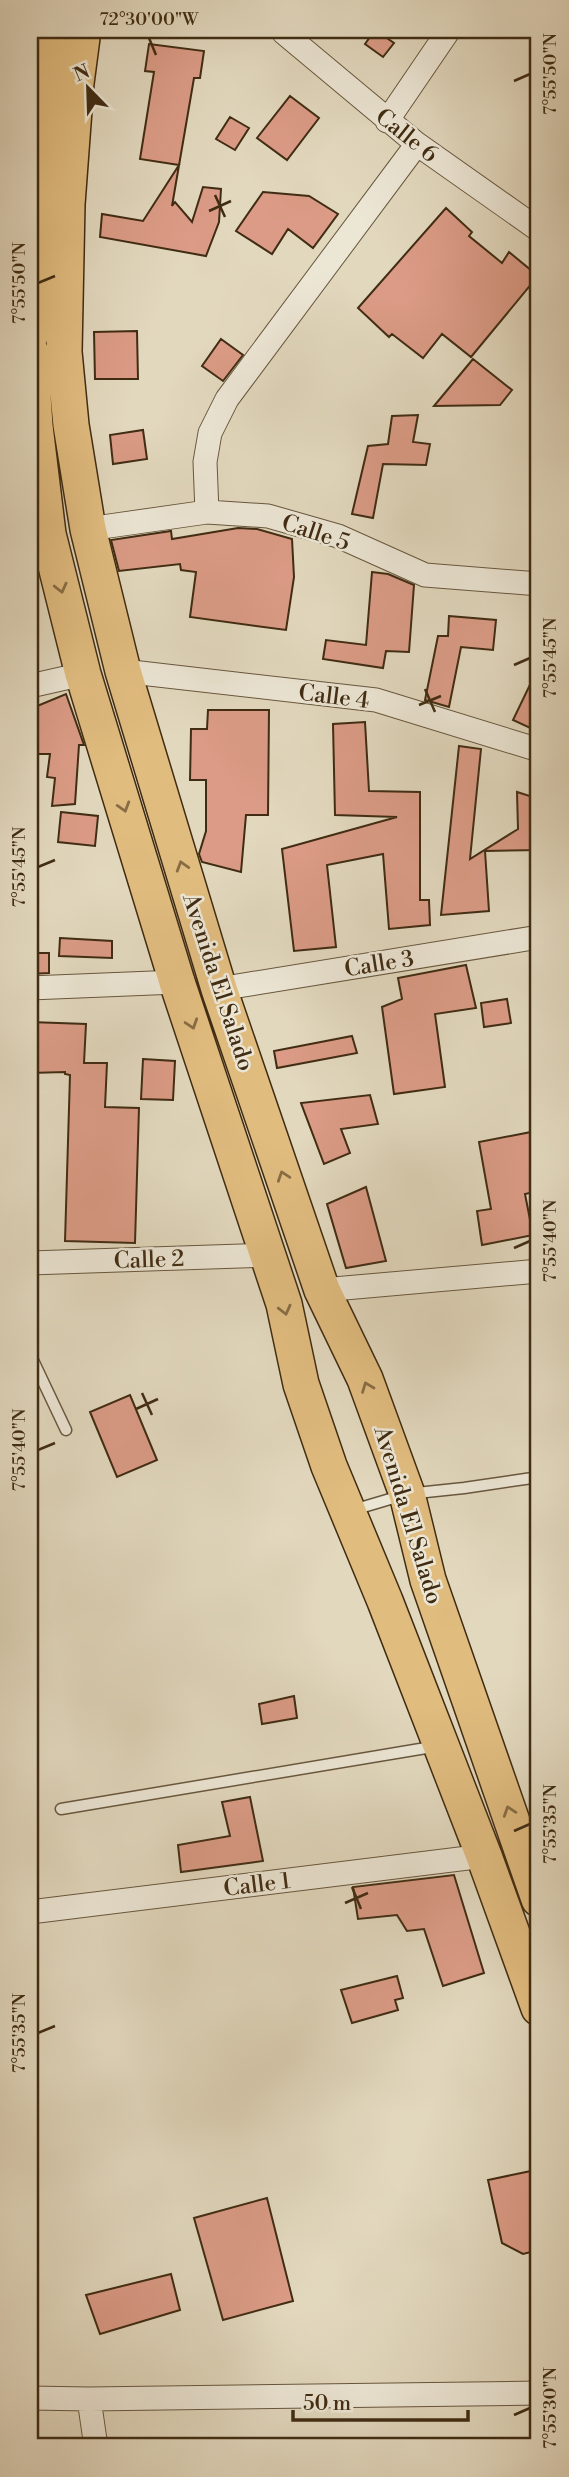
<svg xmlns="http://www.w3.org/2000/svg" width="569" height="2477" viewBox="0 0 569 2477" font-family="'Libre Bodoni',serif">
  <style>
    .building { fill: #db9b86; stroke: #402c13; stroke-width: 2 }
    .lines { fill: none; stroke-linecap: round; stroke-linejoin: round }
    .lane-casing { stroke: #68573e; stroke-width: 13 }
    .street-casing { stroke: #68573e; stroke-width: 25 }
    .primary-casing { stroke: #402c13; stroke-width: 38 }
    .lane { stroke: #ece6d5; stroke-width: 10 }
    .street { stroke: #ece6d5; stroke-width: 23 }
    .primary { stroke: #e1bc7f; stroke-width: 35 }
    .oneway { stroke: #886d44 }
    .ticks { fill: none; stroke: #402c13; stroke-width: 2.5 }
    .labels { text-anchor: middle; stroke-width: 5; stroke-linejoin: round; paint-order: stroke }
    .street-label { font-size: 23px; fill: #402c13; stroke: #ece6d5 }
    .neatline { fill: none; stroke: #402c13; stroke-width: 2.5 }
    .ticks-label { font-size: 18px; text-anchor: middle; fill: #402c13 }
  </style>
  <rect width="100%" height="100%" fill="#e2d8be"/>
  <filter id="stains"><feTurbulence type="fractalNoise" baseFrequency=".00286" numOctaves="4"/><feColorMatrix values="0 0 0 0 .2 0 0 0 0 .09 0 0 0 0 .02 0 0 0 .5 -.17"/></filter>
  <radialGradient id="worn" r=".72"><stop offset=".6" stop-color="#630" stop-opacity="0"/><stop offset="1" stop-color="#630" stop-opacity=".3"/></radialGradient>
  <path class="building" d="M375 30 394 43 383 57 365 44Z
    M149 44 204 51 200 78H194L172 206 175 202 192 222 203 187 221 189 219 222 206 256 100 237 102 214 143 221 179 165 140 159 154 72 145 71Z
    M290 96 319 118 287 160 257 138Z
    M230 117 249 128 235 150 216 139Z
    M263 192 309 196 338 214 313 248 288 229 272 254 236 231Z
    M446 208 472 232 469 236 502 263 509 252 538 276 471 357 442 334 423 358 392 334 389 337 358 308Z
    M137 331 138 379H95L94 332Z
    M221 339 243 355 223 381 202 366Z
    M473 359 512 390 500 405 434 406Z
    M418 415 413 442 430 444 426 465 383 464 373 518 352 514 368 446 388 444 392 416Z
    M143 430 147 459 113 464 110 435Z
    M238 528 257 529 292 539 294 577 286 630 190 617 196 572 181 570 180 564 119 571 111 540 171 531 172 539Z
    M372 572 388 574 414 585 409 652 386 651 383 668 323 659 326 640 366 645Z
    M449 616 496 620 493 650 461 647 449 707 425 700 438 636H448Z
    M539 666V732L513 720Z
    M66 694 84 745H79L75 804 52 806 55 778 47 777 50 754H30V709Z
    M208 710H269L268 815H246L241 872 202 862 199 854 206 831V780H190L191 729H207Z
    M365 722 369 791 420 792V900H429L430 925 389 929 383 854 327 865 336 947 294 951 282 849 397 817 335 815 333 724Z
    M459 746 481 749 470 859 518 829 517 792 539 799V850L485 851 489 911 441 915Z
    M61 812 98 816 95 846 58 842Z
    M60 938 112 941V958L59 956Z
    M30 953H49V973L30 974Z
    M466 965 476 1008 435 1014 445 1087 394 1094 382 1007 402 999 398 978Z
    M507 999 511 1023 484 1027 481 1003Z
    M30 1022 86 1024 84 1063H107L105 1107 139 1108 135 1243 65 1241 70 1075 65 1074V1072L30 1073Z
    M352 1036 357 1053 277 1068 274 1051Z
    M143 1059 175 1061 173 1100 141 1099Z
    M370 1095 378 1124 341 1129 350 1153 324 1164 301 1103Z
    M531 1132 539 1180V1191L525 1194 533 1235 482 1245 477 1211 491 1209 479 1142Z
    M366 1187 386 1261 346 1268 327 1204Z
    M130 1395 157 1460 117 1477 90 1412Z
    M294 1696 297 1718 262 1724 259 1704Z
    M250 1797 263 1861 181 1872 178 1845 230 1836 222 1802Z
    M454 1875 484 1973 443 1986 424 1929 407 1931 397 1915 358 1919 353 1887Z
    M397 1976 403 1998 395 2000 398 2010 352 2023 341 1990Z
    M531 2171 539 2215V2250L523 2254 502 2243 488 2180Z
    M267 2198 293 2301 223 2320 194 2218Z
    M171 2274 180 2310 100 2334 86 2295Z"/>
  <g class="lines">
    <defs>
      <path id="lane" d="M30 1354 66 1430
        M353 1510 407 1494 464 1488 539 1477
        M61 1809 438 1746
        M179 2447 448 2445"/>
      <path id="street" d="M283 30 284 33 417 144 539 230
        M387 121 449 30
        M207 512 205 462 210 433 227 399 417 144
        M88 529 207 512 268 516 338 536 425 575 539 584
        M123 671 376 700 539 750
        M30 686 83 674
        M30 988 177 982
        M219 989 539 937
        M30 1263 268 1255
        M322 1290 539 1271
        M30 1912 484 1856
        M30 2398 89 2399 539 2393
        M89 2399 96 2447"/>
      <path id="primary" d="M83 30 76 83 67 204 64 352 71 425 88 529 123 671 219 989 322 1290 365 1379 407 1494 428 1580 539 1899
        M30 336 47 30
        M30 351 35 426 48 534 83 674 177 982 284 1304 301 1384 329 1466 385 1601 484 1856 539 2008"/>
    </defs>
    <use href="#lane" class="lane-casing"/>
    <use href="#street" class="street-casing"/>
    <use href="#primary" class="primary-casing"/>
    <use href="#lane" class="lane"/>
    <use href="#street" class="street"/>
    <use href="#primary" class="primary"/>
  </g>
  <defs><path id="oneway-chevron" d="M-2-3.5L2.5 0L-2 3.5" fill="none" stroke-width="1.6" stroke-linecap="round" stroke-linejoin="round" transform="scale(1.75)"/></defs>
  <g class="oneway">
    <use href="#oneway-chevron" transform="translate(61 588) rotate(76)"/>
    <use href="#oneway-chevron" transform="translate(124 807) rotate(73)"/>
    <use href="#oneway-chevron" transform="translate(182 866) rotate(-107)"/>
    <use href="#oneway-chevron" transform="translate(192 1024) rotate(72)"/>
    <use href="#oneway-chevron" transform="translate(283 1176) rotate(-109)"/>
    <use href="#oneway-chevron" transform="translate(285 1310) rotate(76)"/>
    <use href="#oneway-chevron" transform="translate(367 1387) rotate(-111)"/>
    <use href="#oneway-chevron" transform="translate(509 1811) rotate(-109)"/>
  </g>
  <path class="ticks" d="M149 38 156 55M514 81 530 74M215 195 225 217M209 211 231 201M38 283 55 276M514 665 530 658M425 689 435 712M419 705 441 696M38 867 55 860M514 1248 530 1241M142 1393 152 1415M136 1409 158 1399M38 1450 55 1443M514 1831 530 1824M352 1887 361 1909M345 1903 368 1893M38 2033 55 2026M514 2415 530 2408"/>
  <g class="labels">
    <g class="street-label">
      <text transform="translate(407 135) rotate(38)" y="8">Calle 6</text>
      <text transform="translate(316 532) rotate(18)" y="8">Calle 5</text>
      <text transform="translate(334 696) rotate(7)" y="8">Calle 4</text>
      <text transform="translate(379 963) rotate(-9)" y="8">Calle 3</text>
      <text transform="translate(219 982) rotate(72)" y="8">Avenida El Salado</text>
      <text transform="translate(149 1259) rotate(-2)" y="8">Calle 2</text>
      <text transform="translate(409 1515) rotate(73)" y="8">Avenida El Salado</text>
      <text transform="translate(257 1884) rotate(-7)" y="8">Calle 1</text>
    </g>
  </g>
  <rect width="569" height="2477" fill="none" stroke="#e2d8be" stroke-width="77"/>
  <g transform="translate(88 88) rotate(337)" stroke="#ece6d5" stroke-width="5" paint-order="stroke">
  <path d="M0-5L12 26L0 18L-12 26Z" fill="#402c13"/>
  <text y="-10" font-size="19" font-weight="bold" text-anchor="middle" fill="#402c13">N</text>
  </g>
  <path d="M293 2410v10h175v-10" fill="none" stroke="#402c13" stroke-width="3.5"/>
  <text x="303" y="2410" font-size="21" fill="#402c13" stroke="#ece6d5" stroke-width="5" paint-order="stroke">50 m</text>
  <rect x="38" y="38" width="492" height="2400" class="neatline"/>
  <g class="ticks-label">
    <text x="149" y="25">72°30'00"W</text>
    <text transform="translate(550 74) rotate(-90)" y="6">7°55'50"N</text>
    <text transform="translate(19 283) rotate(-90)" y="6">7°55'50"N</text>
    <text transform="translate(550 658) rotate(-90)" y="6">7°55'45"N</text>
    <text transform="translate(19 867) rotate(-90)" y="6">7°55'45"N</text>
    <text transform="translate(550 1241) rotate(-90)" y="6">7°55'40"N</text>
    <text transform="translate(19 1450) rotate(-90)" y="6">7°55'40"N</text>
    <text transform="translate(550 1824) rotate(-90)" y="6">7°55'35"N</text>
    <text transform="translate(19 2033) rotate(-90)" y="6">7°55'35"N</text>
    <text transform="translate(550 2408) rotate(-90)" y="6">7°55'30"N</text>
  </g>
  <rect width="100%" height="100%" filter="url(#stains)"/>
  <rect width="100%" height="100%" fill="url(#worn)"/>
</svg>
